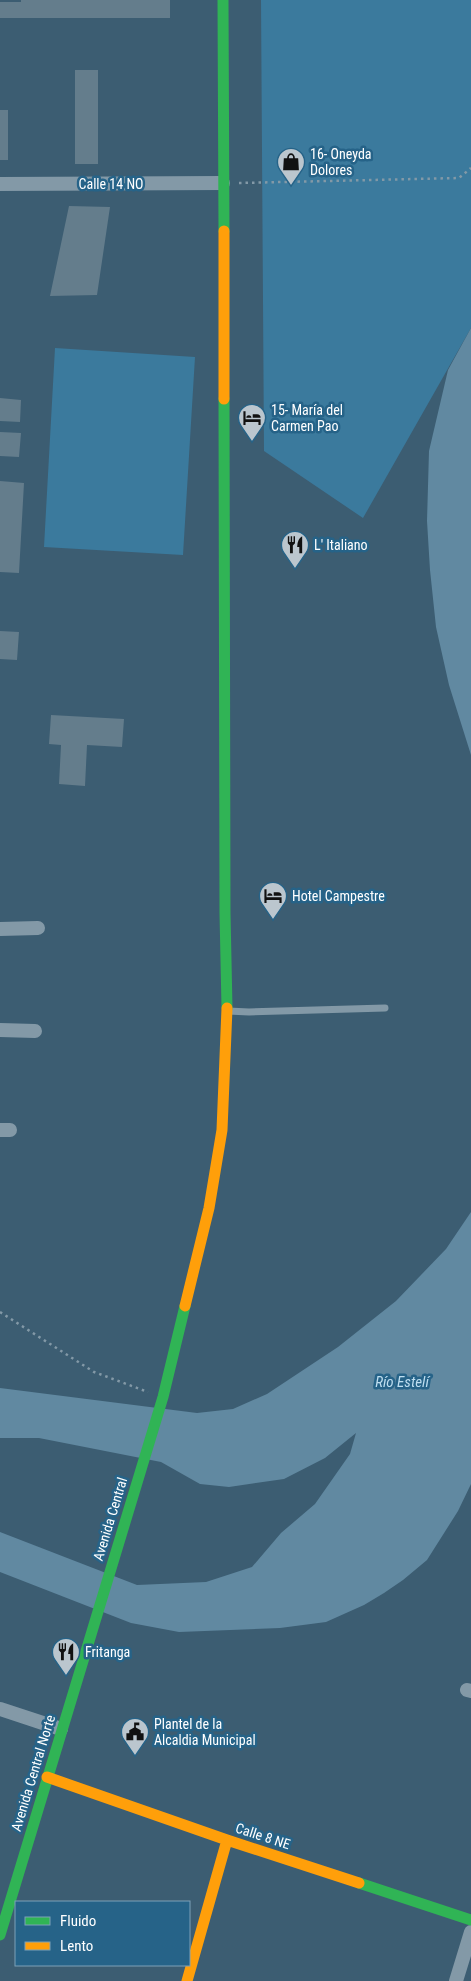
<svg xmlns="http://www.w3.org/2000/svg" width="471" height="1981" viewBox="0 0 471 1981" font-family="'Roboto Condensed',sans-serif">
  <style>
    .green { fill: #3b7a9d }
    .water { fill: #6189a1 }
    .building { fill: #647d8c }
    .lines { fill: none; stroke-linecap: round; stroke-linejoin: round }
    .path { stroke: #8399a7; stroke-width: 2.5; stroke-dasharray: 2.5 4; stroke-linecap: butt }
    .lane { stroke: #8399a7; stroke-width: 7 }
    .street { stroke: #8399a7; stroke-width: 14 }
    .fast { stroke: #30b455; stroke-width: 11 }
    .slow { stroke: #ff9f0a; stroke-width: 11 }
    .labels { text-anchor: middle; stroke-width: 5; stroke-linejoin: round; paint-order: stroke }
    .poi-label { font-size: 14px; fill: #fff; stroke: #266388; text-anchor: start }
    .street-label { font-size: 14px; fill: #fff; stroke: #266388 }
    .water-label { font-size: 15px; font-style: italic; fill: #bedef0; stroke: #266388 }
  </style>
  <rect width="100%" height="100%" fill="#3c5d72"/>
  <path class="green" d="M261 0H471V328L363 518 264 451Z
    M55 348 195 357 183 555 44 547Z"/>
  <path class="water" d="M471 328V755L449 685 436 627 430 570 427 521 429 451 448 370Z
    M471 1212V1484L458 1511 427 1560 403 1580 384 1593 364 1605 326 1622 280 1628 179 1632 131 1623 0 1572V1532L137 1585 206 1582 252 1567 281 1533 315 1504 350 1454 356 1433 325 1458 284 1479 229 1487 200 1484 161 1462 39 1438H0V1388L197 1413 233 1409 267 1394 338 1347 396 1301 446 1249Z"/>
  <path class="building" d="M21 0H170V18H0V2H21Z
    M75 70H98V164H75Z
    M0 110H8V160H0Z
    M69 206 110 207 97 295 50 296Z
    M0 398 21 400 20 422 0 421Z
    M0 432 21 433 19 457 0 456Z
    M0 481 24 483 19 573 0 572Z
    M0 631 19 632 17 660 0 659Z
    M51 715 124 719 122 747 87 745 85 786 59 784 61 745 49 744Z"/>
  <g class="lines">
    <path class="path" d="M239 183 459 178 471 168
      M0 1312 94 1372 148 1392"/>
    <path class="lane" d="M228 1011 249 1012 385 1008"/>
    <path class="street" d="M0 184 223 183
      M0 929 38 928
      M0 1030 35 1031
      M0 1130H10
      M467 1690 471 1691
      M0 1709 61 1729
      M456 1981 471 1932"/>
    <path class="fast" d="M223 0 224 231
      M224 399 225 913 227 1008
      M359 1883 471 1920
      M0 1935 163 1397 185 1306"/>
    <path class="slow" d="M224 231V399
      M185 1306 209 1208 222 1130 227 1008
      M47 1777 227 1840 359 1883
      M187 1981 227 1840"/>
  </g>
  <defs>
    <symbol id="shop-pin" viewBox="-11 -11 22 30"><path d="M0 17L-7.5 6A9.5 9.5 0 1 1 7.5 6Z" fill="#bbc6ce" stroke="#266388"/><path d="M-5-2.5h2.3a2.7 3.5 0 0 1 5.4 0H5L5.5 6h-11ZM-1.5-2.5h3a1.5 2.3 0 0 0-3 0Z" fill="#111"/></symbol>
    <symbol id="hotel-pin" viewBox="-11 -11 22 30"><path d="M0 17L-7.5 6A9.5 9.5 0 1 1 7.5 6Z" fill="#bbc6ce" stroke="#266388"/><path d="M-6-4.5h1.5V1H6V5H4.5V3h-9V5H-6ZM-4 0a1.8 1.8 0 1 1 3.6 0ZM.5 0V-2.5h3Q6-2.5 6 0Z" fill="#111"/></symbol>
    <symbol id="restaurant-pin" viewBox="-11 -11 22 30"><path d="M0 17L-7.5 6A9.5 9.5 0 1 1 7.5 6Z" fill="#bbc6ce" stroke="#266388"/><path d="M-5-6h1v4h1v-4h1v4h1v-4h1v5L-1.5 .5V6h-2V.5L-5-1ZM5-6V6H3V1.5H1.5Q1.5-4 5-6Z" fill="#111"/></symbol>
    <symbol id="civic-pin" viewBox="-11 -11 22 30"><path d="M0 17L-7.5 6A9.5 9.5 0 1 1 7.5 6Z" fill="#bbc6ce" stroke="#266388"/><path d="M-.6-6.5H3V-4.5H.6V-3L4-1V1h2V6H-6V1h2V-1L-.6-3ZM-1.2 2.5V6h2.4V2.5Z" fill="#111"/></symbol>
  </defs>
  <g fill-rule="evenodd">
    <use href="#shop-pin" x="275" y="146" width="32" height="43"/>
    <use href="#hotel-pin" x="236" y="402" width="32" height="43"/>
    <use href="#restaurant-pin" x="279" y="529" width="32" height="43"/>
    <use href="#hotel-pin" x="257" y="880" width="32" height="43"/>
    <use href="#restaurant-pin" x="50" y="1636" width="32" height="43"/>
    <use href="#civic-pin" x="119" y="1716" width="32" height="43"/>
  </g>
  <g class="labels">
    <g class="poi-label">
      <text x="310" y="159">16- Oneyda<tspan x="310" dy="16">Dolores</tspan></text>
      <text x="271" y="415">15- María del<tspan x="271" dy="16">Carmen Pao</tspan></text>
      <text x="314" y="550">L' Italiano</text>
      <text x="292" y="901">Hotel Campestre</text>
      <text x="85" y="1657">Fritanga</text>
      <text x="154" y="1729">Plantel de la<tspan x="154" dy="16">Alcaldia Municipal</tspan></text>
    </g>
    <g class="street-label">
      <text x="111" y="189">Calle 14 NO</text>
      <text transform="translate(110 1519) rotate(-73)" y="5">Avenida Central</text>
      <text transform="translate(33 1773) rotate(-73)" y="5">Avenida Central Norte</text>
      <text transform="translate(263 1836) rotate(18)" y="5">Calle 8 NE</text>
    </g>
    <g class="water-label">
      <text x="402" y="1387">Río Estelí</text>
    </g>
  </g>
  <rect x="15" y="1901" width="175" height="65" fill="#266388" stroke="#7da1b8"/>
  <rect x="25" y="1917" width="25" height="8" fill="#30b455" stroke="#7da1b8"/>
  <text x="60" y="1926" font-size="15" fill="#ffffff">Fluido</text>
  <rect x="25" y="1942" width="25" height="8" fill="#ff9f0a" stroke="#7da1b8"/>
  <text x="60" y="1951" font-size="15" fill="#ffffff">Lento</text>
</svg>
